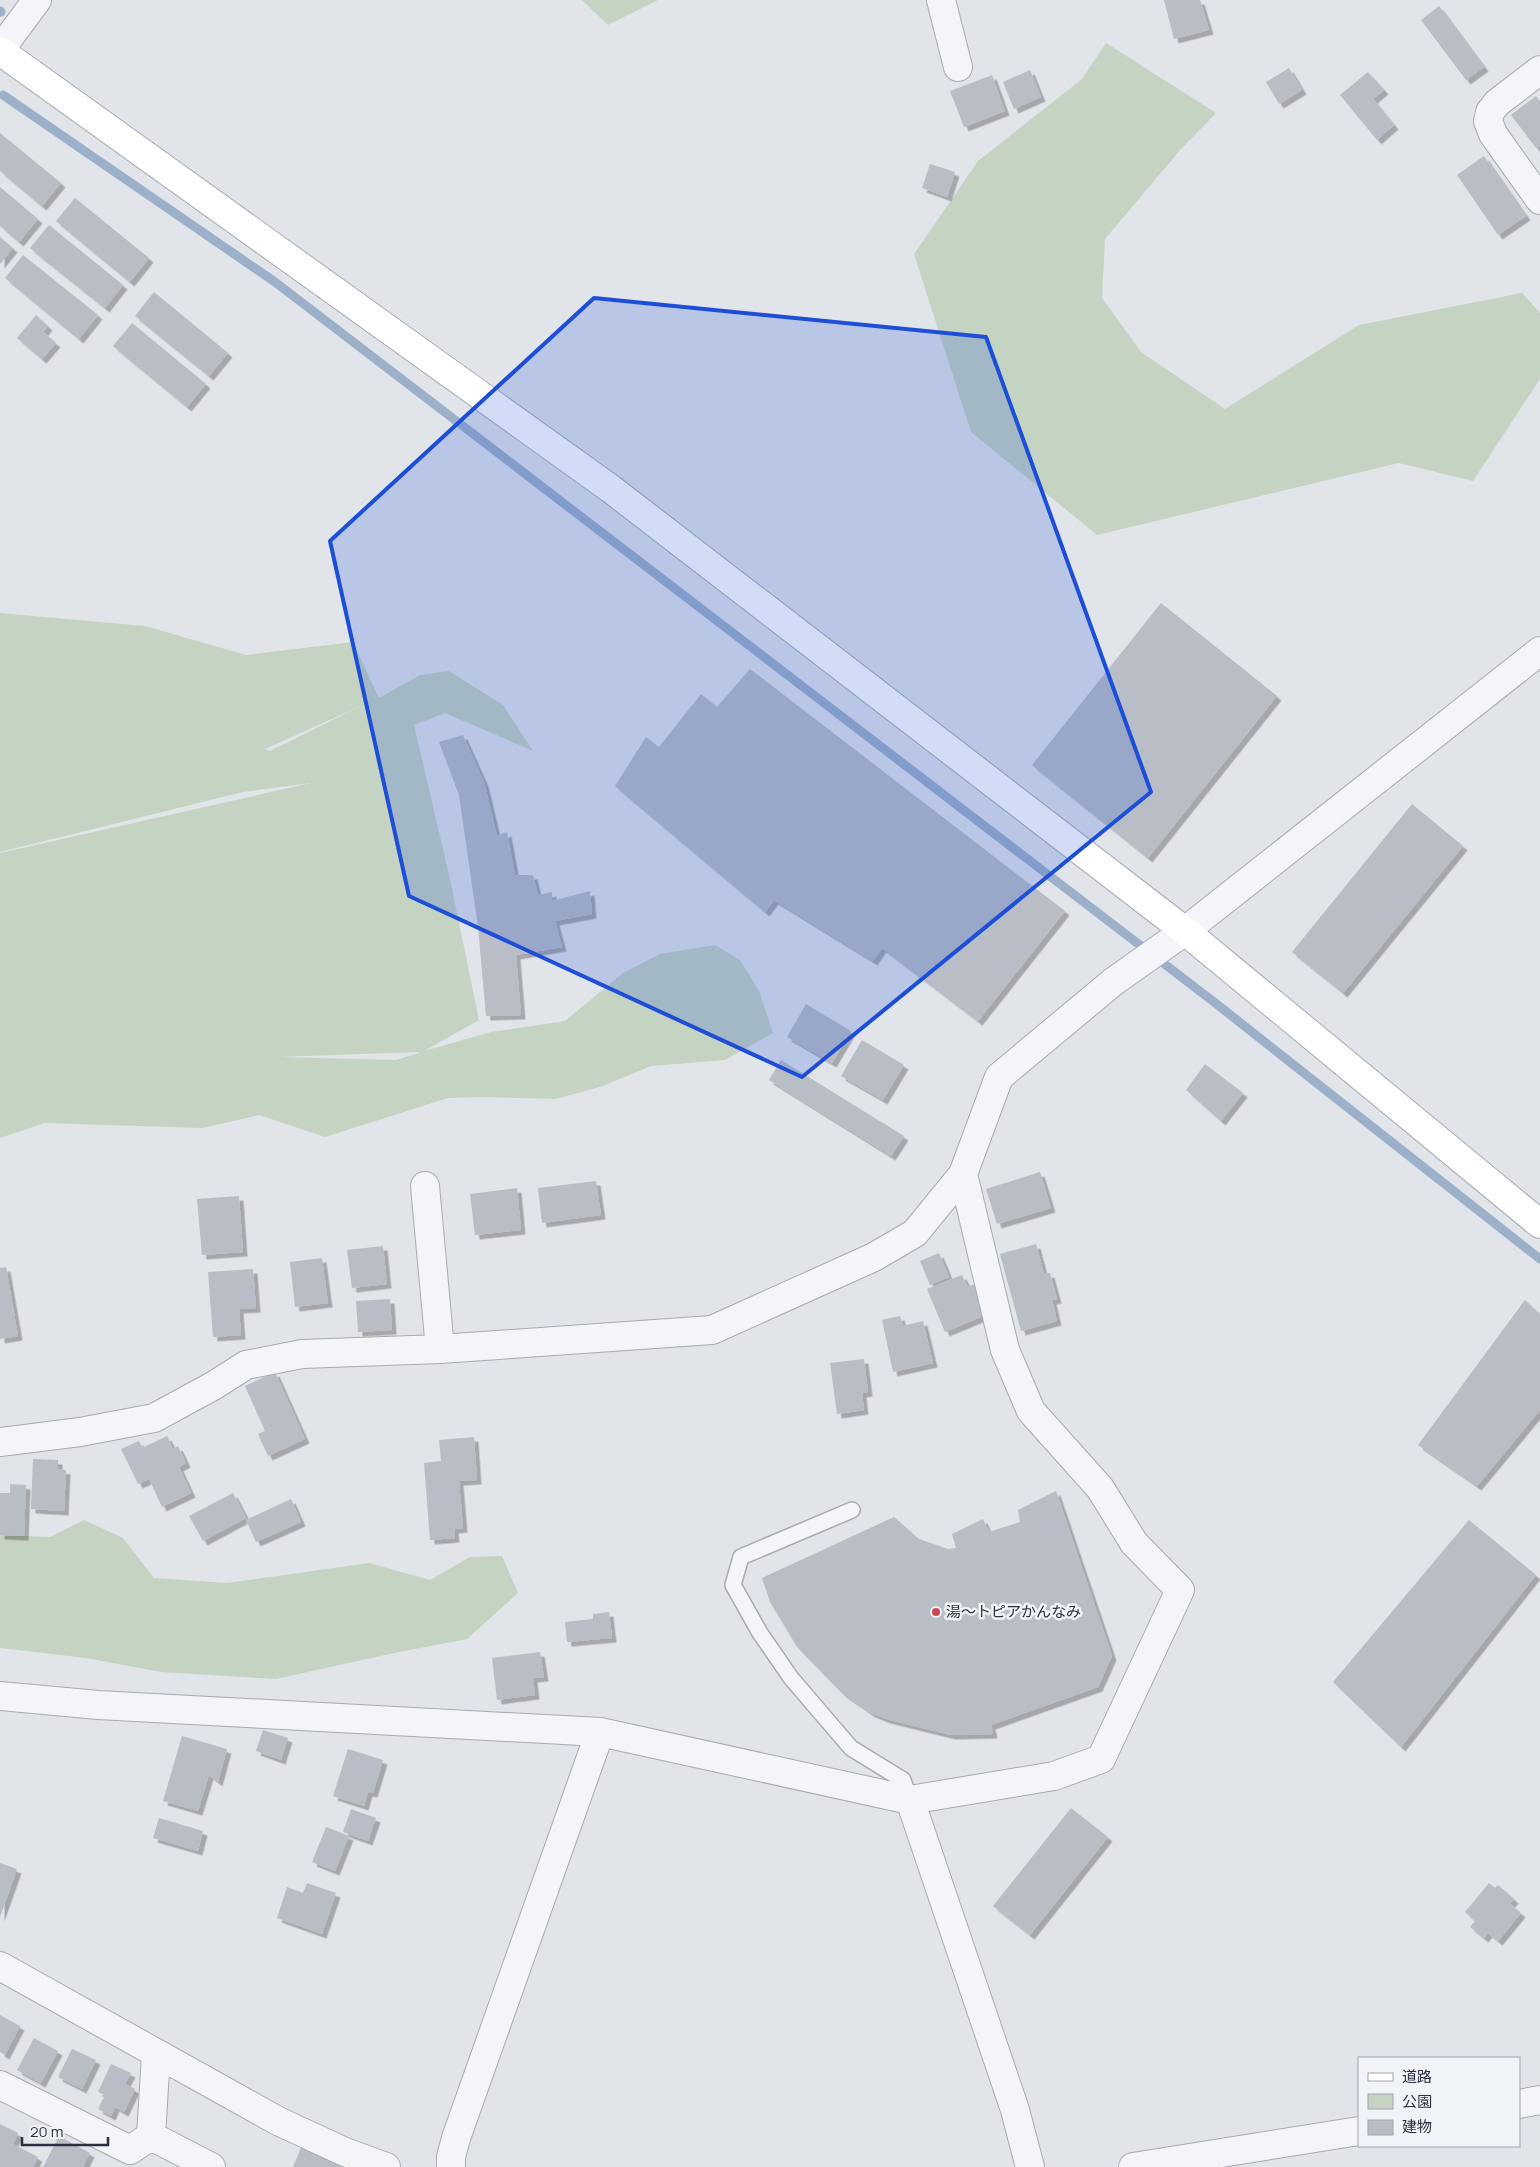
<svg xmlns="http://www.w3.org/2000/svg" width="1540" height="2167" viewBox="0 0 1540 2167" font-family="Manrope,'Noto Sans JP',sans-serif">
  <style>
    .green { fill: #c5d3c2; fill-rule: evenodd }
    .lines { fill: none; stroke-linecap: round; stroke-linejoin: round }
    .stream { stroke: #9cb0c9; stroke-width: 9 }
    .building { fill: #b8bdc6; filter: url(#shadow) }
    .lane-casing { stroke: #a6abb3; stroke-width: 18 }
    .street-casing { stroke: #a6abb3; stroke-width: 30 }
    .secondary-casing { stroke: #a6abb3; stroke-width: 30 }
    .lane { stroke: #f3f5f8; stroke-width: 15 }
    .street { stroke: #f3f5f8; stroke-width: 28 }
    .secondary { stroke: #fff; stroke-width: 28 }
    .marked { fill: #1d4ed8; fill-opacity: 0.2; stroke: #1d4ed8; stroke-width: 4; stroke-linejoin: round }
    .poi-dot { fill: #ce4655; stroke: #f0f3f7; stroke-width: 2 }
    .labels { text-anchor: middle; stroke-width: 5; stroke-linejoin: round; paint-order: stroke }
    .poi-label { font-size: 15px; fill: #293141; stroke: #f0f3f7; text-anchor: start }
  </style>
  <defs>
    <filter id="shadow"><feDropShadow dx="4.5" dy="4.5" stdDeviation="0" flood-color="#0004"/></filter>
  </defs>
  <rect width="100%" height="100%" fill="#e1e4e9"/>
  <path class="green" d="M582 0H658L608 25Z
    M1106 43 1216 113 1181 149 1105 239 1102 298 1141 352 1225 409 1359 325 1522 293 1540 313V379L1473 481 1399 463 1097 535 971 432 914 254 978 161 1082 79Z
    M0 613 145 626 246 655 353 642 379 698 420 675 449 671 503 705 533 751 445 713 414 725 450 879 479 1020 424 1051 491 1032 565 1021 623 973 660 954 715 945 740 960 759 991 773 1033 725 1060 651 1066 603 1086 556 1099 483 1097 448 1098 325 1137 259 1115 203 1128 45 1123 0 1138V853L311 783 243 792 0 852ZM363 705 270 751 264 749H265ZM419 1053 396 1060 278 1057 418 1052Z
    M84 1520 123 1538 154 1578 227 1583 369 1563 430 1580 470 1557 502 1556 518 1593 467 1639 394 1653 276 1679 161 1672 86 1658 0 1648V1535L50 1537Z"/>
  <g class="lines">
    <path class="stream" d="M0 11 1 12
      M3 95 275 282 1214 1002 1540 1259"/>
  </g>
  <path class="building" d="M1164 0H1200L1209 30 1174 39Z
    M1439 6 1484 67 1466 80 1421 20Z
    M1289 68 1302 90 1279 104 1266 82Z
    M1030 70 1041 97 1014 109 1003 82Z
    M1368 72 1384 90 1373 99 1394 125 1377 140 1340 95Z
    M992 75 1005 111 964 127 950 91Z
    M1536 96 1540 101V146L1536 148 1511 115Z
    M0 133 61 183 42 206 0 171Z
    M1484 156 1526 216 1498 235 1457 175Z
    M930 164 955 172 947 197 922 188Z
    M0 187 38 219 19 242 0 226Z
    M75 198 149 258 130 282 56 221Z
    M49 225 123 285 105 308 30 248Z
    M0 237 13 248 0 264Z
    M23 255 98 315 79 339 5 278Z
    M154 292 228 353 209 376 135 316Z
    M36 315 48 326 43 332 56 343 42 359 17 338Z
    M132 323 206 384 187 407 113 346Z
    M1161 603 1277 696 1148 858 1032 765Z
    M750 669 1065 911 978 1021 882 948 873 961 774 900 765 912 615 786 646 737 659 747 701 694 717 707Z
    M463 735 484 782 497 836 507 832 515 875H533L538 895 552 892V901L590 891 592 914 555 921 562 947 516 955 521 1015 486 1016 478 927 459 795 439 742Z
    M1412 804 1463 846 1343 993 1292 952Z
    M806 1004 851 1031 832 1063 787 1037Z
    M862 1040 904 1065 883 1100 841 1076Z
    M781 1060 904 1136 891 1156 769 1080Z
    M1205 1064 1243 1093 1221 1121 1186 1090Z
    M1040 1172 1051 1208 997 1224 986 1189Z
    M596 1181 601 1215 542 1223 538 1188Z
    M517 1188 521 1230 475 1235 470 1194Z
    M239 1196 243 1252 202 1255 197 1199Z
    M1036 1244 1044 1274 1050 1273 1057 1299 1052 1300 1057 1321 1021 1331 1000 1254Z
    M383 1246 387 1284 352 1288 347 1250Z
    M939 1253 949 1277 930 1285 920 1261Z
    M322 1258 328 1303 295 1307 290 1262Z
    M6 1267 18 1336 0 1339V1268Z
    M253 1269 256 1308 239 1309 241 1335 213 1337 208 1272Z
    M962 1275 968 1287 975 1284 988 1314 945 1332 927 1289Z
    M390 1299 392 1330 358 1332 356 1301Z
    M1525 1300 1540 1314V1410L1477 1486 1418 1445Z
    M900 1316 903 1326 923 1321 933 1363 893 1372 882 1320Z
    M864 1359 868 1392 862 1393 864 1410 837 1414 830 1363Z
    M275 1372 305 1439 268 1456 258 1434 265 1431 245 1386Z
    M167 1436 173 1449 178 1446 186 1463 179 1467 191 1493 162 1507 149 1479 138 1484 121 1449 139 1441 142 1448Z
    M474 1437 477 1480 459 1481 463 1528 454 1529 455 1538 430 1540 424 1463 441 1461 439 1440Z
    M33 1459 58 1460V1469L66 1470 64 1511 31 1509Z
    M10 1484 26 1485 24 1536 0 1535V1493H10Z
    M1056 1491 1112 1656 1098 1687 991 1725 993 1734 951 1735 886 1719 871 1713 842 1693 797 1647 770 1602 762 1578 894 1517 919 1539 948 1549 956 1548 952 1534 983 1519 989 1532 1020 1522 1018 1510Z
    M233 1493 246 1518 203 1541 189 1516Z
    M291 1499 301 1522 256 1542 246 1520Z
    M1469 1520 1536 1575 1401 1747 1333 1682Z
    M609 1612 612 1638 567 1642 565 1622 593 1619V1614Z
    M540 1652 544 1677 533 1678 535 1695 497 1700 492 1658Z
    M263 1730 288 1738 281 1760 256 1751Z
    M182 1736 227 1749 218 1782 209 1775 198 1811 163 1801Z
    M348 1749 383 1760 373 1793 368 1792 364 1806 333 1796Z
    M1071 1808 1108 1837 1030 1935 993 1906Z
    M351 1809 376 1818 368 1841 343 1832Z
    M159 1818 203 1831 198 1851 153 1838Z
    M326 1827 349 1836 335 1871 312 1862Z
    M0 1863 17 1869 0 1917Z
    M307 1883 336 1893 322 1934 277 1918 287 1887 303 1893Z
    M1489 1883 1495 1888 1498 1885 1514 1899 1510 1904 1521 1913 1498 1941 1488 1933 1484 1938 1470 1927 1475 1921 1465 1912Z
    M0 2015 20 2026 5 2055 0 2052Z
    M34 2038 58 2051 41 2083 17 2070Z
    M72 2049 96 2060 82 2089 58 2077Z
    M111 2064 131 2073 125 2084 135 2089 124 2112 115 2107 111 2116 98 2109 105 2095 98 2092Z
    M0 2124 18 2133 13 2144 38 2157 33 2167H0Z
    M59 2136 90 2153 83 2167H43Z
    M302 2145 350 2167H293Z"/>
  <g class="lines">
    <defs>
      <path id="lane" d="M852 1510 741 1557 733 1585 760 1633 791 1678 851 1748 903 1780 910 1800"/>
      <path id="street" d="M941 0 958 67
        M0 50 37 0
        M1540 70 1497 103 1490 112 1488 121 1493 134 1540 200
        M425 1186 440 1349
        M0 1442 80 1432 154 1418 213 1386 246 1365 302 1354 440 1349 712 1330 874 1257 915 1233 963 1174 999 1077 1113 982 1185 931 1540 651
        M0 1696 98 1705 600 1732 910 1800 1054 1776 1101 1759 1180 1590 1134 1543 1100 1488 1031 1411 1005 1350 963 1174
        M910 1800 1015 2110 1030 2167
        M0 1966 278 2121 345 2152 386 2167
        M156 2054 151 2136 211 2167
        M0 2085 130 2150 151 2136
        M1519 2104 1540 2100
        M451 2167V2157L456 2138 600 1732
        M1133 2167 1359 2131"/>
      <path id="secondary" d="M0 51 611 489 1185 931 1540 1224"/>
    </defs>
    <use href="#lane" class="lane-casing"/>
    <use href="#street" class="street-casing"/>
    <use href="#secondary" class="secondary-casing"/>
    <use href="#lane" class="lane"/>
    <use href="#street" class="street"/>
    <use href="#secondary" class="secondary"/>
  </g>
  <path class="marked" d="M594 298 986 337 1151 792 802 1077 409 896 330 541Z"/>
  <circle class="poi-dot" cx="936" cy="1612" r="5"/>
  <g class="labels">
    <g class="poi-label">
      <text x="946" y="1617">湯～トピアかんなみ</text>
    </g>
  </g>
  <rect x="1358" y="2057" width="162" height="90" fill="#f0f3f7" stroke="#a0a5ae"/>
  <rect x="1368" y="2073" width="25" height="8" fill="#ffffff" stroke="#a0a5ae"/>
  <text x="1402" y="2082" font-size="15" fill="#293141">道路</text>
  <rect x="1368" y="2094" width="25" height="15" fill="#c5d3c2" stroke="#a0a5ae"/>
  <text x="1402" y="2107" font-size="15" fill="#293141">公園</text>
  <rect x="1368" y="2120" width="25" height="15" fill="#b8bdc6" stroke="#a0a5ae"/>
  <text x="1402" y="2132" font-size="15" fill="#293141">建物</text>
  <path d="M22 2137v8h86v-8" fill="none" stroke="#293141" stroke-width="2.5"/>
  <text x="30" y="2137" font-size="15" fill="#293141" stroke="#f0f3f7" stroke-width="4" paint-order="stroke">20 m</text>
</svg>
